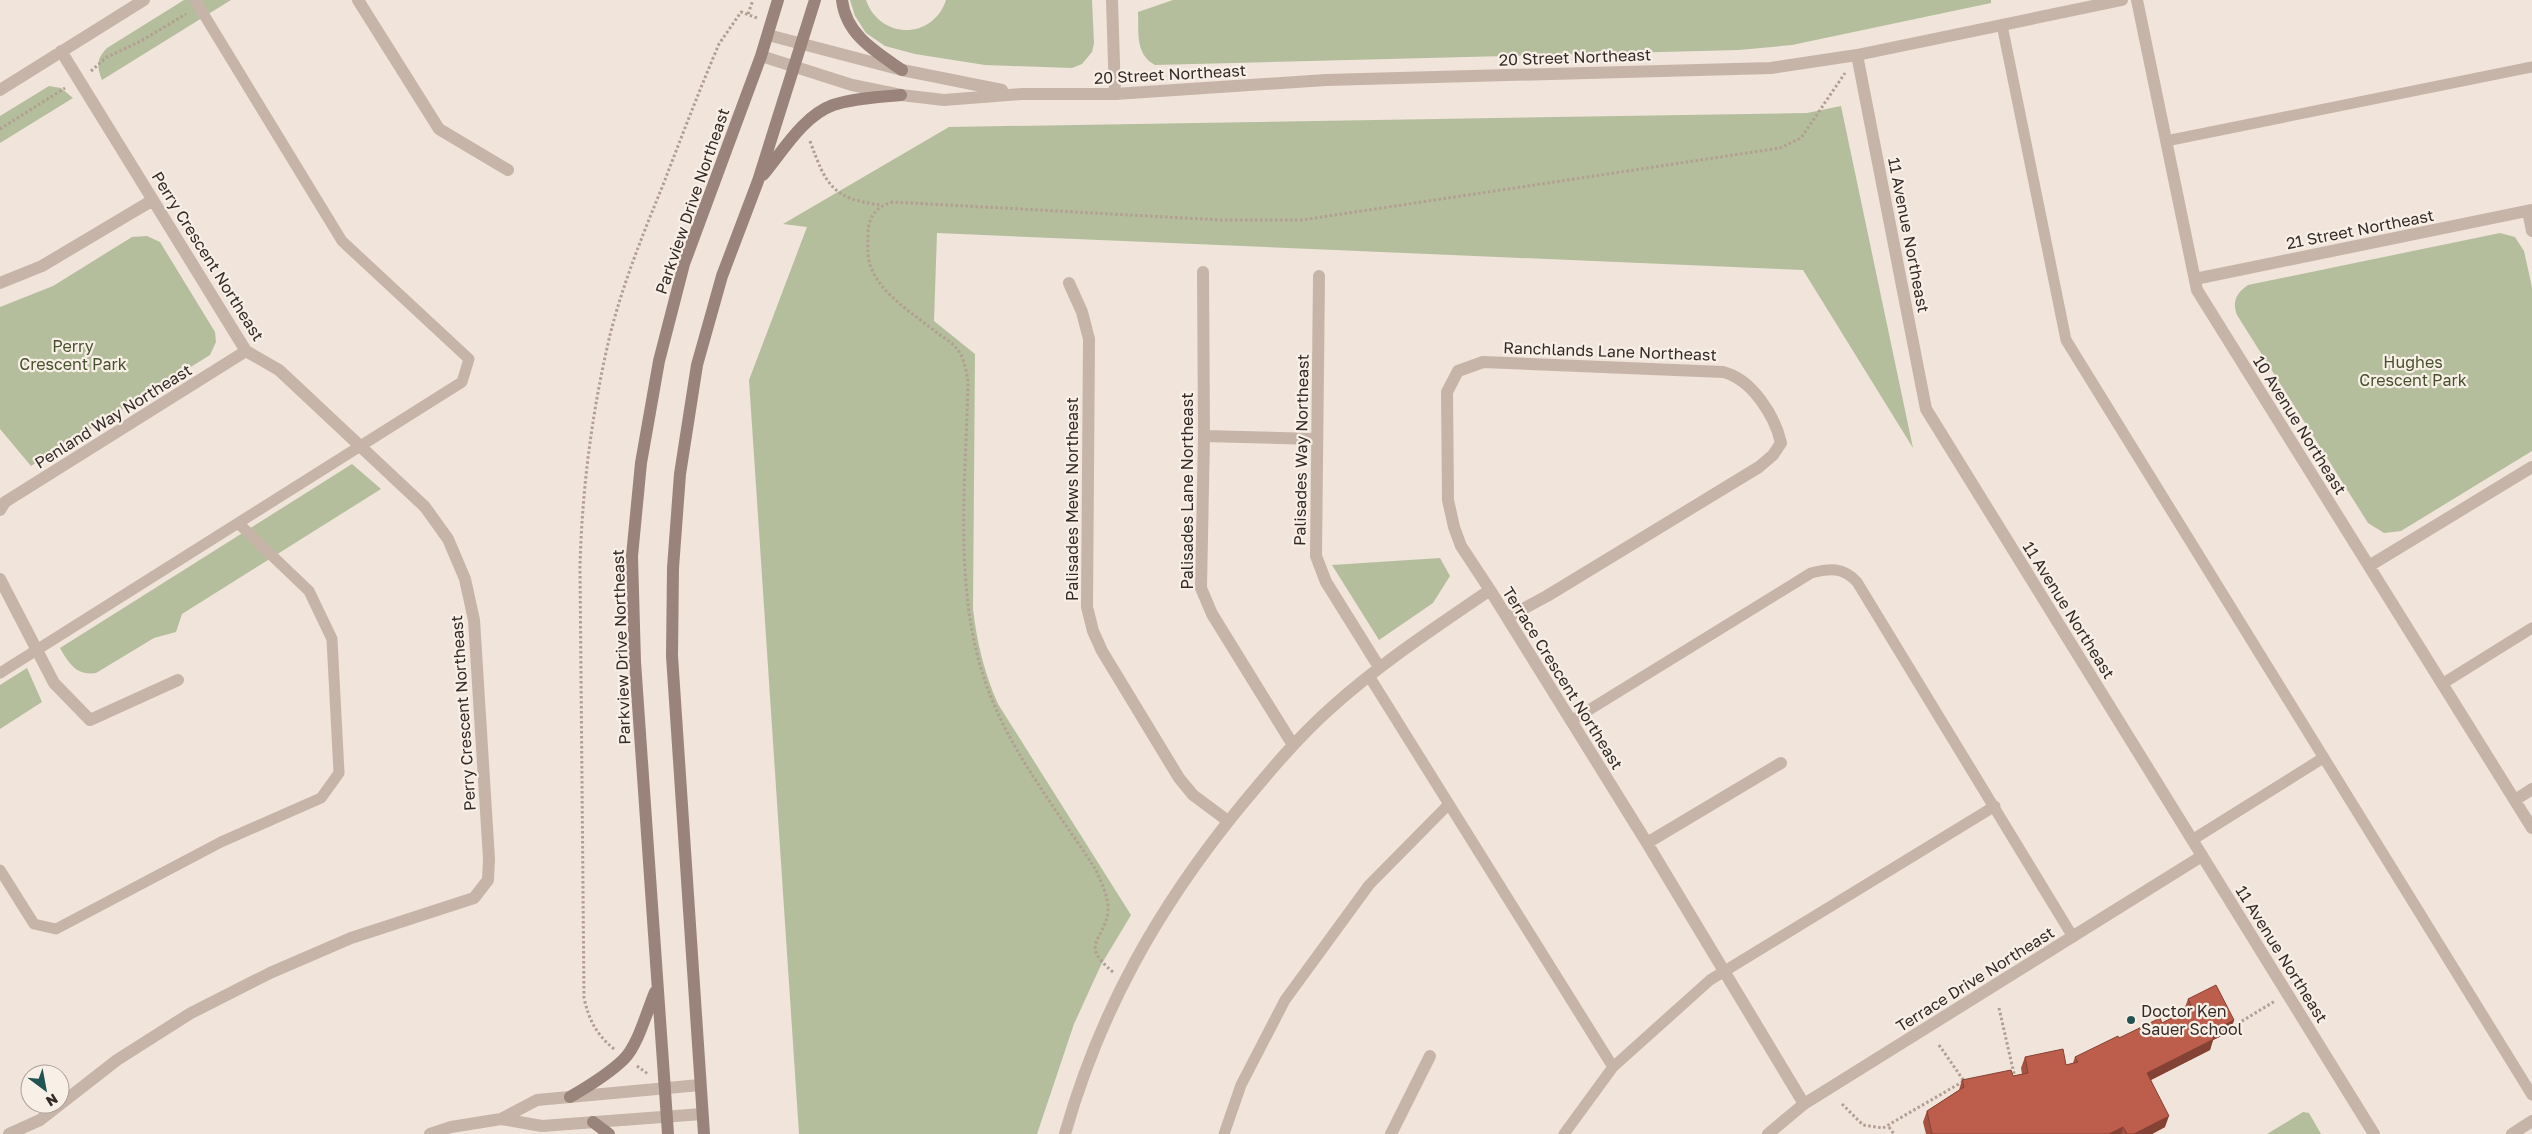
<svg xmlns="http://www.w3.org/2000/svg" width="2532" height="1134" viewBox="0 0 2532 1134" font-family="'Golos Text',sans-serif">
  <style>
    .green { fill: #b5be9c }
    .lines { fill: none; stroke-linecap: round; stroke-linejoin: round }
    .path { stroke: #b39e92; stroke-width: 3; stroke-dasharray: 2.5 2.5; stroke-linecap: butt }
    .service { stroke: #c7b4a8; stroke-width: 11 }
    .minor { stroke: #c7b4a8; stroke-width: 12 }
    .tertiary { stroke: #c7b4a8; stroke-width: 12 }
    .secondary { stroke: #9a837a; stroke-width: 12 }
    .wall { fill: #a35141 }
    .shaded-wall { fill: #844235 }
    .building { fill: #bd5e4c; stroke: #844235 }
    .poi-dot { fill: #205352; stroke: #f8efe7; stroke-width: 2 }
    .labels { text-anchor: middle; stroke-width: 4.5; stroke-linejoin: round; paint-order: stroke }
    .street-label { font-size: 16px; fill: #342b28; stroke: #f8efe7 }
    .park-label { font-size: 16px; fill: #47512d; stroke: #f8efe7 }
    .poi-label { font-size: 16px; fill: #342b28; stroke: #f8efe7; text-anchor: start }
  </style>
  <rect width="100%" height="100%" fill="#f0e4db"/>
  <path class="green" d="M184 0H231L102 80C97 67 96 59 107 48Z
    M850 0H866C880 40 933 40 946 0H1092L1094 43 1092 52 1082 64 1072 68 985 65 915 54 885 46 866 33 855 16Z
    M1173 0H1991V3L1792 45 1739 50 1155 65C1135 54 1139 33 1138 12Z
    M49 86 61 88 73 98 0 143V116Z
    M1841 106 1913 448 1803 270 937 233 934 321 975 354 973 609C977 643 984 672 998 704L1131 915 1101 965 1074 1024 1037 1134H799L749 380 807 227 783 224 949 127 1807 113Z
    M2500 233 2515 237 2524 251 2532 287V451L2401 531 2384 533 2368 523 2237 315C2232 302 2236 293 2248 285Z
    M147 236 160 242 215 332 216 342 210 355 31 466 0 429V307L53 286 132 237Z
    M352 464 381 489 182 614 176 632 154 638 96 673C77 676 69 664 60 648Z
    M1440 558 1450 576 1433 603 1379 640 1332 565Z
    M27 668 42 702 0 729V685Z
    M2303 1112 2309 1113 2321 1134H2267Z"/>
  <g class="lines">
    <path class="path" d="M748 14 753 0
      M91 71 107 57 141 41 186 14
      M0 129 65 88
      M810 141C826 185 832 199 881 205
      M1113 972C1078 943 1105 941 1108 911 1109 897 1101 882 1096 870 1063 819 1020 764 996 709 950 607 966 490 968 381 966 370 964 357 957 349 952 342 943 337 936 332 913 313 876 292 869 261 867 252 868 243 868 234 868 216 877 206 893 202L1221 220H1302L1780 148 1801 138 1845 73
      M1999 1008 2015 1078
      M2229 1029 2275 1001
      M1939 1045 1964 1081
      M614 1049C596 1034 589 1020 584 998L580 567C582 489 592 411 610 335 623 283 643 234 663 185 681 138 699 91 719 44L741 12 757 18
      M637 1066 648 1074
      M1842 1104 1863 1125 1883 1128 1964 1081
      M1889 1127 1894 1134"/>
    <path class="service" d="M2002 25 2066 340 2532 1095
      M2166 141 2532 67
      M0 673 462 382 469 359 342 241 195 0
      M1369 676 1613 1067
      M2442 684 2532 628
      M1571 721 1811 573C1830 568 1843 567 1857 582L2073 937
      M2192 840 2323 758
      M0 870 34 924 56 929 221 842 321 798 339 773 332 639 309 591 238 523
      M1224 1134 1241 1085 1285 1000 1369 885 1449 804
      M1564 1134 1613 1067 1710 980 1995 806"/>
    <path class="minor" d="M358 0 439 129 508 170
      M1112 0 1115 94
      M2137 0 2197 290 2532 828
      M0 90 144 0
      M2528 211 2532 231
      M1203 272 1204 436 1201 588 1212 614 1293 745
      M1319 276 1316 556 1326 582 1379 667
      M2195 279 2532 210
      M0 283 42 266 153 200
      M1069 283 1082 312 1089 339 1087 607 1093 631 1102 651 1179 778 1193 795 1228 821
      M1204 436 1317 439
      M0 510 5 502 246 351
      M2369 566 2532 467
      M0 579 54 683 90 720 178 680
      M1490 590 1461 546 1454 527 1448 500 1447 392 1458 371 1483 362 1723 372C1752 379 1775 416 1781 443L1773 455 1759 467 1547 596 1508 617
      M2515 800 2532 789
      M1647 843 1781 763
      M501 1119 542 1126 702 1114
      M9 1134 40 1120 117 1060 191 1013 270 973 351 938 474 898 488 880 489 859 474 620 465 579 448 539 425 507 279 370 246 351 61 51
      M430 1134 451 1127 501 1119 537 1100 700 1085
      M1065 1134C1100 1010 1159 906 1240 807 1269 772 1298 737 1332 707 1381 663 1436 627 1490 590L1647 843 1804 1104
      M1391 1134 1430 1056
      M1768 1134 1804 1104 2202 856
      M2512 1134 2532 1121"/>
    <path class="tertiary" d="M768 35 902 70 1002 90
      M1857 55 1926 409 2374 1134
      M761 56 852 85 901 95 944 100 1022 94H1115L1326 80 1771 68 1857 55 2122 0"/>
    <path class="secondary" d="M842 0C846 35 876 52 902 70
      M763 175C783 151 803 116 833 105 854 98 879 97 901 95
      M570 1097C589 1086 609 1074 624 1059 638 1045 647 1011 655 992
      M593 1122 609 1134
      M668 1134 635 662 632 556 641 463 659 361 684 264 761 56 778 0
      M704 1134 672 656 673 568 680 474 697 365 722 276 758 181 815 0"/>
  </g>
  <path class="wall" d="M2188 999 2234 1020 2230 1032 2213 1040 2210 1050 2151 1080 2165 1127 2152 1134H1926L1923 1122 1927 1111 1959 1090 1962 1080 2013 1076 2022 1074 2021 1068 2025 1057 2066 1065 2073 1063 2075 1057 2119 1038 2162 1023 2184 1011V1010Z"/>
  <path class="shaded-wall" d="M2234 1020 2230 1032 2213 1040 2210 1050 2143 1084 2147 1073 2211 1032Z
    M2169 1116 2165 1127 2152 1134H2134Z
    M2123 1127 2121 1134H2109Z"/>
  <path class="building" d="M2216 985 2234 1020 2211 1032 2214 1039 2147 1073 2169 1116 2134 1134H2127L2123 1127 2109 1134H1932L1927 1111 1964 1087 1962 1080 2011 1070 2013 1076 2028 1073 2025 1057 2063 1049 2066 1065 2078 1062 2075 1057 2118 1036 2119 1038 2160 1018 2162 1023 2192 1007 2188 999Z"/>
  <circle class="poi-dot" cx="2131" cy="1020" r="5"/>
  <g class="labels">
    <g class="street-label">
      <text transform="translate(1575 57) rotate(-2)" y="6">20 Street Northeast</text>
      <text transform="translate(1170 74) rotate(-3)" y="6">20 Street Northeast</text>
      <text transform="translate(692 201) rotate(-71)" y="6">Parkview Drive Northeast</text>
      <text transform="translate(2360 229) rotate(-11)" y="6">21 Street Northeast</text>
      <text transform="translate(1909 235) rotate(79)" y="6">11 Avenue Northeast</text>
      <text transform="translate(208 256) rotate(58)" y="6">Perry Crescent Northeast</text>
      <text transform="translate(1610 351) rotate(2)" y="6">Ranchlands Lane Northeast</text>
      <text transform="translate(113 416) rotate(-32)" y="6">Penland Way Northeast</text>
      <text transform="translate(2300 425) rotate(58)" y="6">10 Avenue Northeast</text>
      <text transform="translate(1301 450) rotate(-89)" y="6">Palisades Way Northeast</text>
      <text transform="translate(1187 491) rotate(-90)" y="6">Palisades Lane Northeast</text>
      <text transform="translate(1072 499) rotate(-90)" y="6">Palisades Mews Northeast</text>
      <text transform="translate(2069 610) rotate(58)" y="6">11 Avenue Northeast</text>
      <text transform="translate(621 647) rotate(-92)" y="6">Parkview Drive Northeast</text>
      <text transform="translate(1563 678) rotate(58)" y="6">Terrace Crescent Northeast</text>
      <text transform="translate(463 713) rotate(-94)" y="6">Perry Crescent Northeast</text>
      <text transform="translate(2282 954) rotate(58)" y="6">11 Avenue Northeast</text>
      <text transform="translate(1975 979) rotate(-32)" y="6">Terrace Drive Northeast</text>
    </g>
    <g class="park-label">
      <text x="73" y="352">Perry<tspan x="73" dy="18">Crescent Park</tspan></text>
      <text x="2413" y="368">Hughes<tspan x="2413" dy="18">Crescent Park</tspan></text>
    </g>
    <g class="poi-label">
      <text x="2141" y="1017">Doctor Ken<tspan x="2141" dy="18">Sauer School</tspan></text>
    </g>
  </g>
  <g transform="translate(45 1089) rotate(148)"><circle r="24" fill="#f8efe7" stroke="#aaa19b"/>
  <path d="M0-4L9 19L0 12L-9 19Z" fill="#205352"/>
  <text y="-8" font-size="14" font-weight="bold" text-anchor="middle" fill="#342b28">N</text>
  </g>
</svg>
